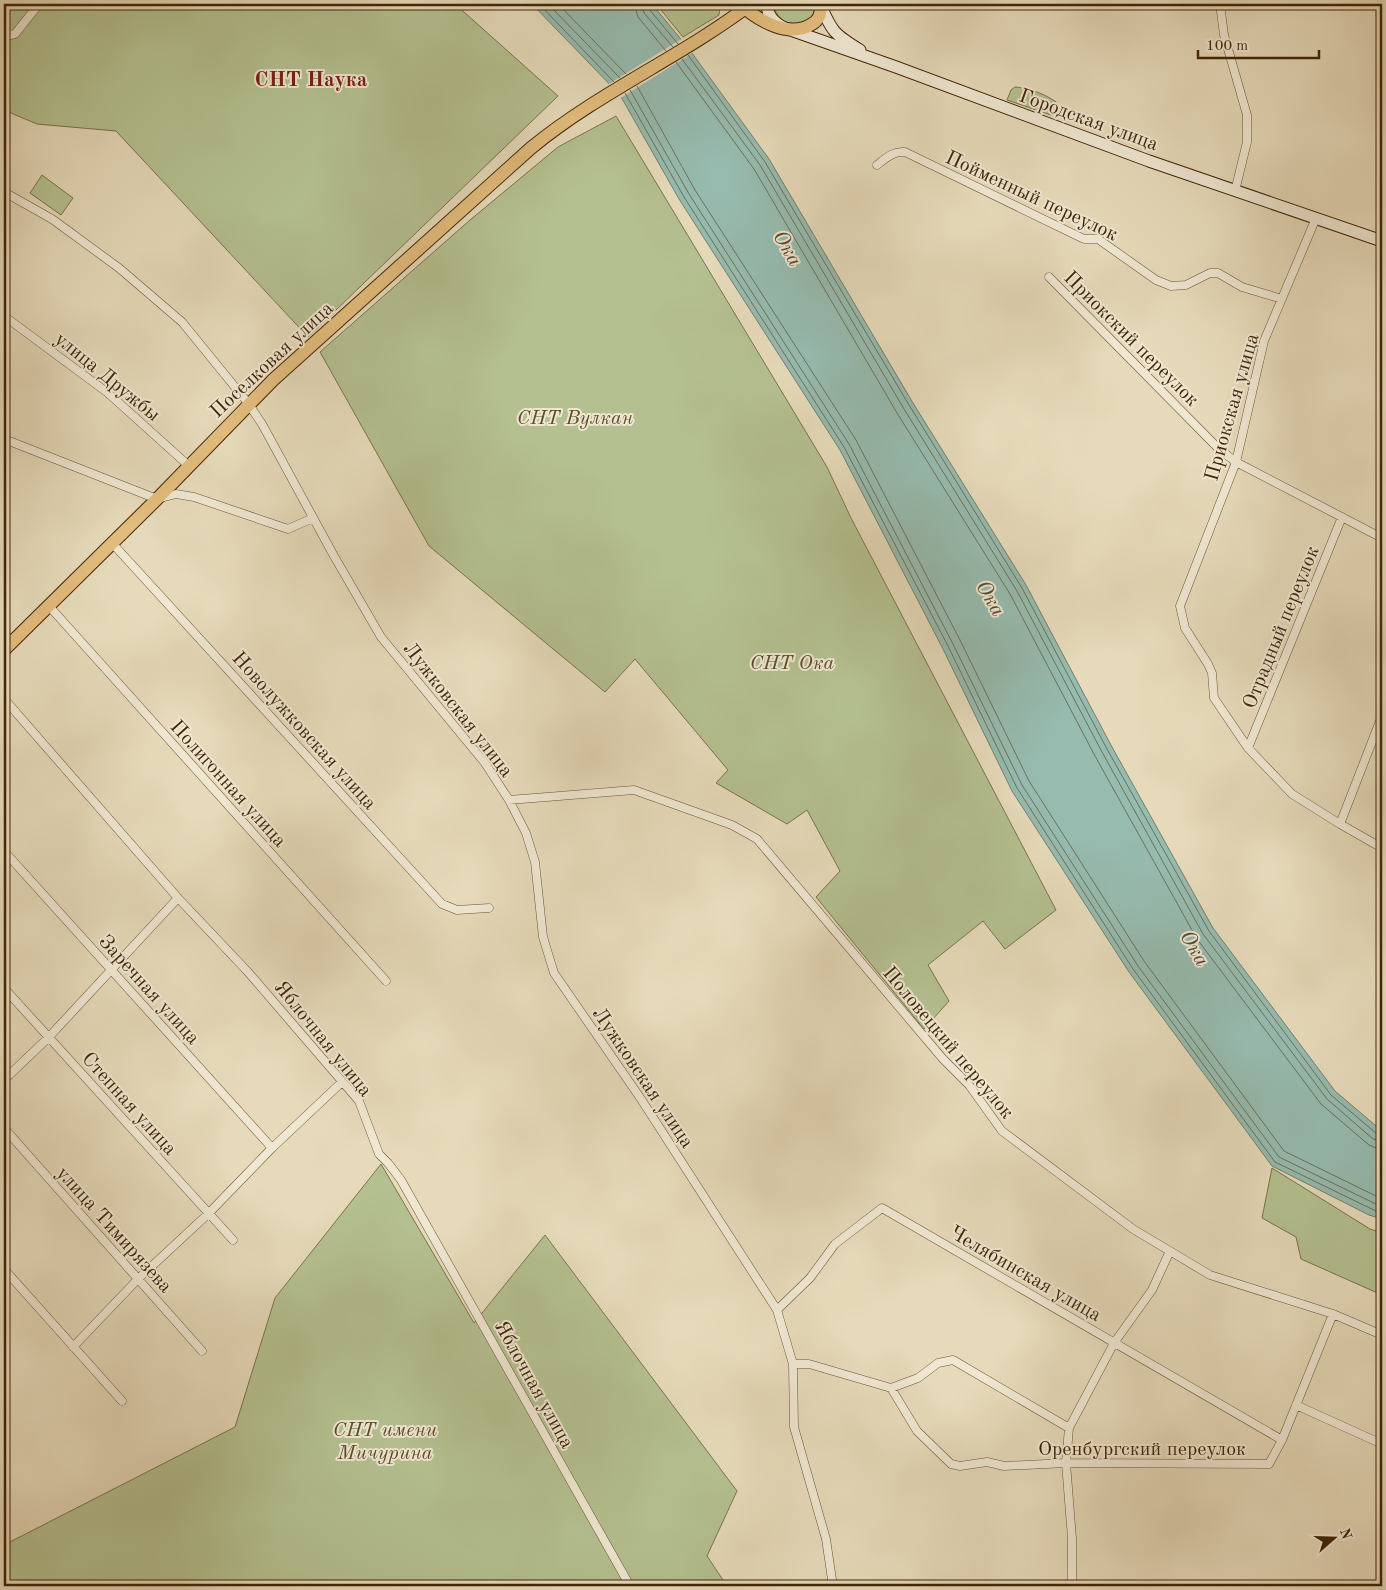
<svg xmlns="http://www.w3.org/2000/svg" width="1386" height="1590" viewBox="0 0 1386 1590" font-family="'Old Standard TT',serif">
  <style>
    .green { fill: #b4c090; stroke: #7a734b }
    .water { fill: #96bbaf; stroke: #747f6b }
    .pier { fill: #e6daba }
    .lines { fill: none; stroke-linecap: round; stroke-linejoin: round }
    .shore { stroke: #6b705a; stroke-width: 1 }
    .minor-casing { stroke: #6a5333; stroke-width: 9 }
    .secondary-casing { stroke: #402606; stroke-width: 13 }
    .trunk-casing { stroke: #402606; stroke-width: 14 }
    .minor { stroke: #efe7d2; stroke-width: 8 }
    .secondary { stroke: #efe7d2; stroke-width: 11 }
    .trunk { stroke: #e3bd7d; stroke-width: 12 }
    .labels { text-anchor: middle; stroke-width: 4; stroke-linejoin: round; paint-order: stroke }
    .street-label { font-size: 20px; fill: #402606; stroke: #efe7d2 }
    .park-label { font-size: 20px; font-style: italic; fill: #5d4c28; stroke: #efe7d2 }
    .neighbourhood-label { font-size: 21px; font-weight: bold; fill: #7a1f14; stroke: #efe7d2 }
    .water-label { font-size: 21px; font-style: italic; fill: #564b30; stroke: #efe7d2 }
  </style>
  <rect width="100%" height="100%" fill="#e6daba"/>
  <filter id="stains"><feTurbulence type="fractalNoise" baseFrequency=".004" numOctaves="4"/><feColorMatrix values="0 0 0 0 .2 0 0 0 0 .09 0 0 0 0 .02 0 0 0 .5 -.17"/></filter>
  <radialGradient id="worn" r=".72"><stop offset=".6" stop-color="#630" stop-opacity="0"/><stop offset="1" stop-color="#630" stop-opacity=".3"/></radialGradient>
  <path class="green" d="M4 4H455L558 96 308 337 116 131 37 124 4 110Z
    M656 4H720L719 15 683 37Z
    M774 4H815C816 33 776 30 774 4Z
    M1015 87C1029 88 1045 94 1056 102 1057 108 1056 112 1051 115L1007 100 1011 90Z
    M616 116 827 467 851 518 1056 910 1005 949 983 921 928 965 949 1001 924 1029 816 897 840 871 807 810 787 824 716 783 728 770 635 659 605 692 429 546 320 352 470 220 558 147Z
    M42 175 73 198 61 215 30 193Z
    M381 1164 474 1323 545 1235 737 1491 707 1556 727 1586H4V1545L235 1427 275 1298Z
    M1272 1168 1370 1229 1382 1233V1295L1301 1259 1296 1237 1262 1218Z"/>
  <path class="water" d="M532 4H652L689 49 769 159 913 403 1026 585 1112 747 1213 928 1335 1091 1382 1131V1219L1369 1215 1272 1166 1129 972 1012 791 943 649 840 450 679 199 620 95Z"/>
  <path class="pier" d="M683 38 694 52 619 99 607 85Z"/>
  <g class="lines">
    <path class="shore" d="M539 4 614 82
      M548 4 620 78
      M558 4 626 74
      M634 4 638 17 666 51
      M642 4 644 13 673 47
      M648 4 649 9 678 44
      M688 55 765 162 909 405 1022 588 1107 749 1209 931 1331 1095 1377 1134 1382 1135
      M682 59 760 165 904 409 1017 591 1102 752 1203 934 1327 1099 1373 1139 1382 1141
      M676 62 754 169 897 413 1010 594 1095 756 1197 939 1321 1104 1369 1145 1376 1148 1382 1149
      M637 86 695 190 856 440 960 640 1029 781 1144 961 1284 1151 1382 1199
      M630 90 689 194 849 444 953 644 1022 785 1138 966 1279 1157 1382 1207
      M625 93 684 197 844 447 948 646 1017 788 1133 969 1275 1162 1382 1214"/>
    <defs>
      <path id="minor" d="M1220 4 1224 35 1247 115V142L1235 191
        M4 37 15 34 39 4
        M877 165C886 158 893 151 905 152L1084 239H1098L1156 280 1171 286 1186 285 1210 273H1218L1242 287 1282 299
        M4 192 52 219 119 268 182 322 248 403 262 424 334 556 381 637 485 763 509 800 526 833 535 862 543 937 554 973 641 1099 777 1310 793 1364 794 1427 826 1539 833 1586
        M1316 218 1264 341 1236 462 1180 606 1185 628 1208 664 1212 673 1214 698 1248 748 1292 794 1340 824 1382 848
        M1049 277 1219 449 1236 462 1382 538
        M4 316 108 393 189 466
        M4 439 157 499 176 494 194 497 288 529 313 518
        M112 543 442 904 457 910 489 908
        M49 606 386 981
        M4 687 6 701 178 898 248 972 359 1101 379 1154 388 1163 401 1180 630 1586
        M1248 748 1342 517
        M509 800 634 790 732 825 757 839 943 1059 969 1085 1002 1131 1133 1229 1210 1275 1333 1314 1382 1335
        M1340 824 1382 716
        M4 851 272 1148
        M4 988 233 1240
        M4 1080 48 1038 178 898
        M4 1128 202 1351
        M4 1269 122 1401
        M777 1310 810 1278 835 1244 882 1208 1282 1440
        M73 1347 138 1279 208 1214 272 1148 342 1082
        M793 1364H809L891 1388 918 1378 938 1363 953 1360 1069 1428
        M891 1388 917 1431 951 1464 960 1466 987 1462 1004 1466 1066 1463 1269 1464 1282 1440 1333 1314
        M1296 1405 1382 1444
        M1072 1586V1538L1066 1463 1069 1428 1114 1343 1152 1290 1170 1251"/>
      <path id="secondary" d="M767 4C767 16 774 23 785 28L896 67 1149 161 1382 241
        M820 4C832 32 834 34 860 50"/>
      <path id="trunk" d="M740 4C757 20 789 39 812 24 819 20 822 12 820 4
        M4 650 157 499 273 380 531 148C599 92 681 57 751 4"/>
    </defs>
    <use href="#minor" class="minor-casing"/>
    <use href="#secondary" class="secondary-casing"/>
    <use href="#trunk" class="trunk-casing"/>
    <use href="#minor" class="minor"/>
    <use href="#secondary" class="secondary"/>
    <use href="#trunk" class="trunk"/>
  </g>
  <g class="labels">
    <g class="street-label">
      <text transform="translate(1089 119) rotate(20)" y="7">Городская улица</text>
      <text transform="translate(1032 195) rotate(25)" y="7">Пойменный переулок</text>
      <text transform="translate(1132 338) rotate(45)" y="7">Приокский переулок</text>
      <text transform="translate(271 359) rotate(-43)" y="7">Поселковая улица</text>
      <text transform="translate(108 376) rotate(39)" y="7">улица Дружбы</text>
      <text transform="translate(1231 407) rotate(-74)" y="7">Приокская улица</text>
      <text transform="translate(1280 627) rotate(-68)" y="7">Отрадный переулок</text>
      <text transform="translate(459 709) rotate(52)" y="7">Лужковская улица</text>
      <text transform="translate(305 730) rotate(48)" y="7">Новолужковская улица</text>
      <text transform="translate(229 783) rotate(48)" y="7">Полигонная улица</text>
      <text transform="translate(150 989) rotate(48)" y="7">Заречная улица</text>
      <text transform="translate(324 1038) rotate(51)" y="7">Яблочная улица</text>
      <text transform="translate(949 1042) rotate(50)" y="7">Половецкий переулок</text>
      <text transform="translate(644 1077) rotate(56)" y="7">Лужковская улица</text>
      <text transform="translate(130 1103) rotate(48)" y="7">Степная улица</text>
      <text transform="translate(115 1229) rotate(48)" y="7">улица Тимирязева</text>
      <text transform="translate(1026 1273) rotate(30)" y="7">Челябинская улица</text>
      <text transform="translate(535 1384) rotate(61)" y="7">Яблочная улица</text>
      <text x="1142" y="1455">Оренбургский переулок</text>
    </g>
    <g class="park-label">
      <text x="575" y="424">СНТ Вулкан</text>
      <text x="792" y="669">СНТ Ока</text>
      <text x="385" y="1436">СНТ имени<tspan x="385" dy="23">Мичурина</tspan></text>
    </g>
    <g class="neighbourhood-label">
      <text x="311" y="86">СНТ Наука</text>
    </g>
    <g class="water-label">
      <text transform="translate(788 248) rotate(60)" y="7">Ока</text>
      <text transform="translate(991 598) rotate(60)" y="7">Ока</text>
      <text transform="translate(1195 948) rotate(60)" y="7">Ока</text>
    </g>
  </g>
  <rect width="1386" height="1590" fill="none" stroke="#e6daba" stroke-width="20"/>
  <rect x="5" y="5" width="1376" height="1580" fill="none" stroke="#402606" stroke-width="2.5"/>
  <rect x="10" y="10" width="1366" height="1570" fill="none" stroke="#402606"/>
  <g transform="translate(1334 1538) rotate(70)" stroke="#efe7d2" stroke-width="4" paint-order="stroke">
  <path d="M0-4L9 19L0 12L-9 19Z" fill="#402606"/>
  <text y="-8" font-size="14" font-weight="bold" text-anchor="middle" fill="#402606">N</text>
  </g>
  <path d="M1198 50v8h121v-8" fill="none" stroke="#402606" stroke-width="2.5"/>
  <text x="1206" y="50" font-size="15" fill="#402606" stroke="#efe7d2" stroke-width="4" paint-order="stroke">100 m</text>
  <rect width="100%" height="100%" filter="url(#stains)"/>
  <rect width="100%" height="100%" fill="url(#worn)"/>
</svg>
